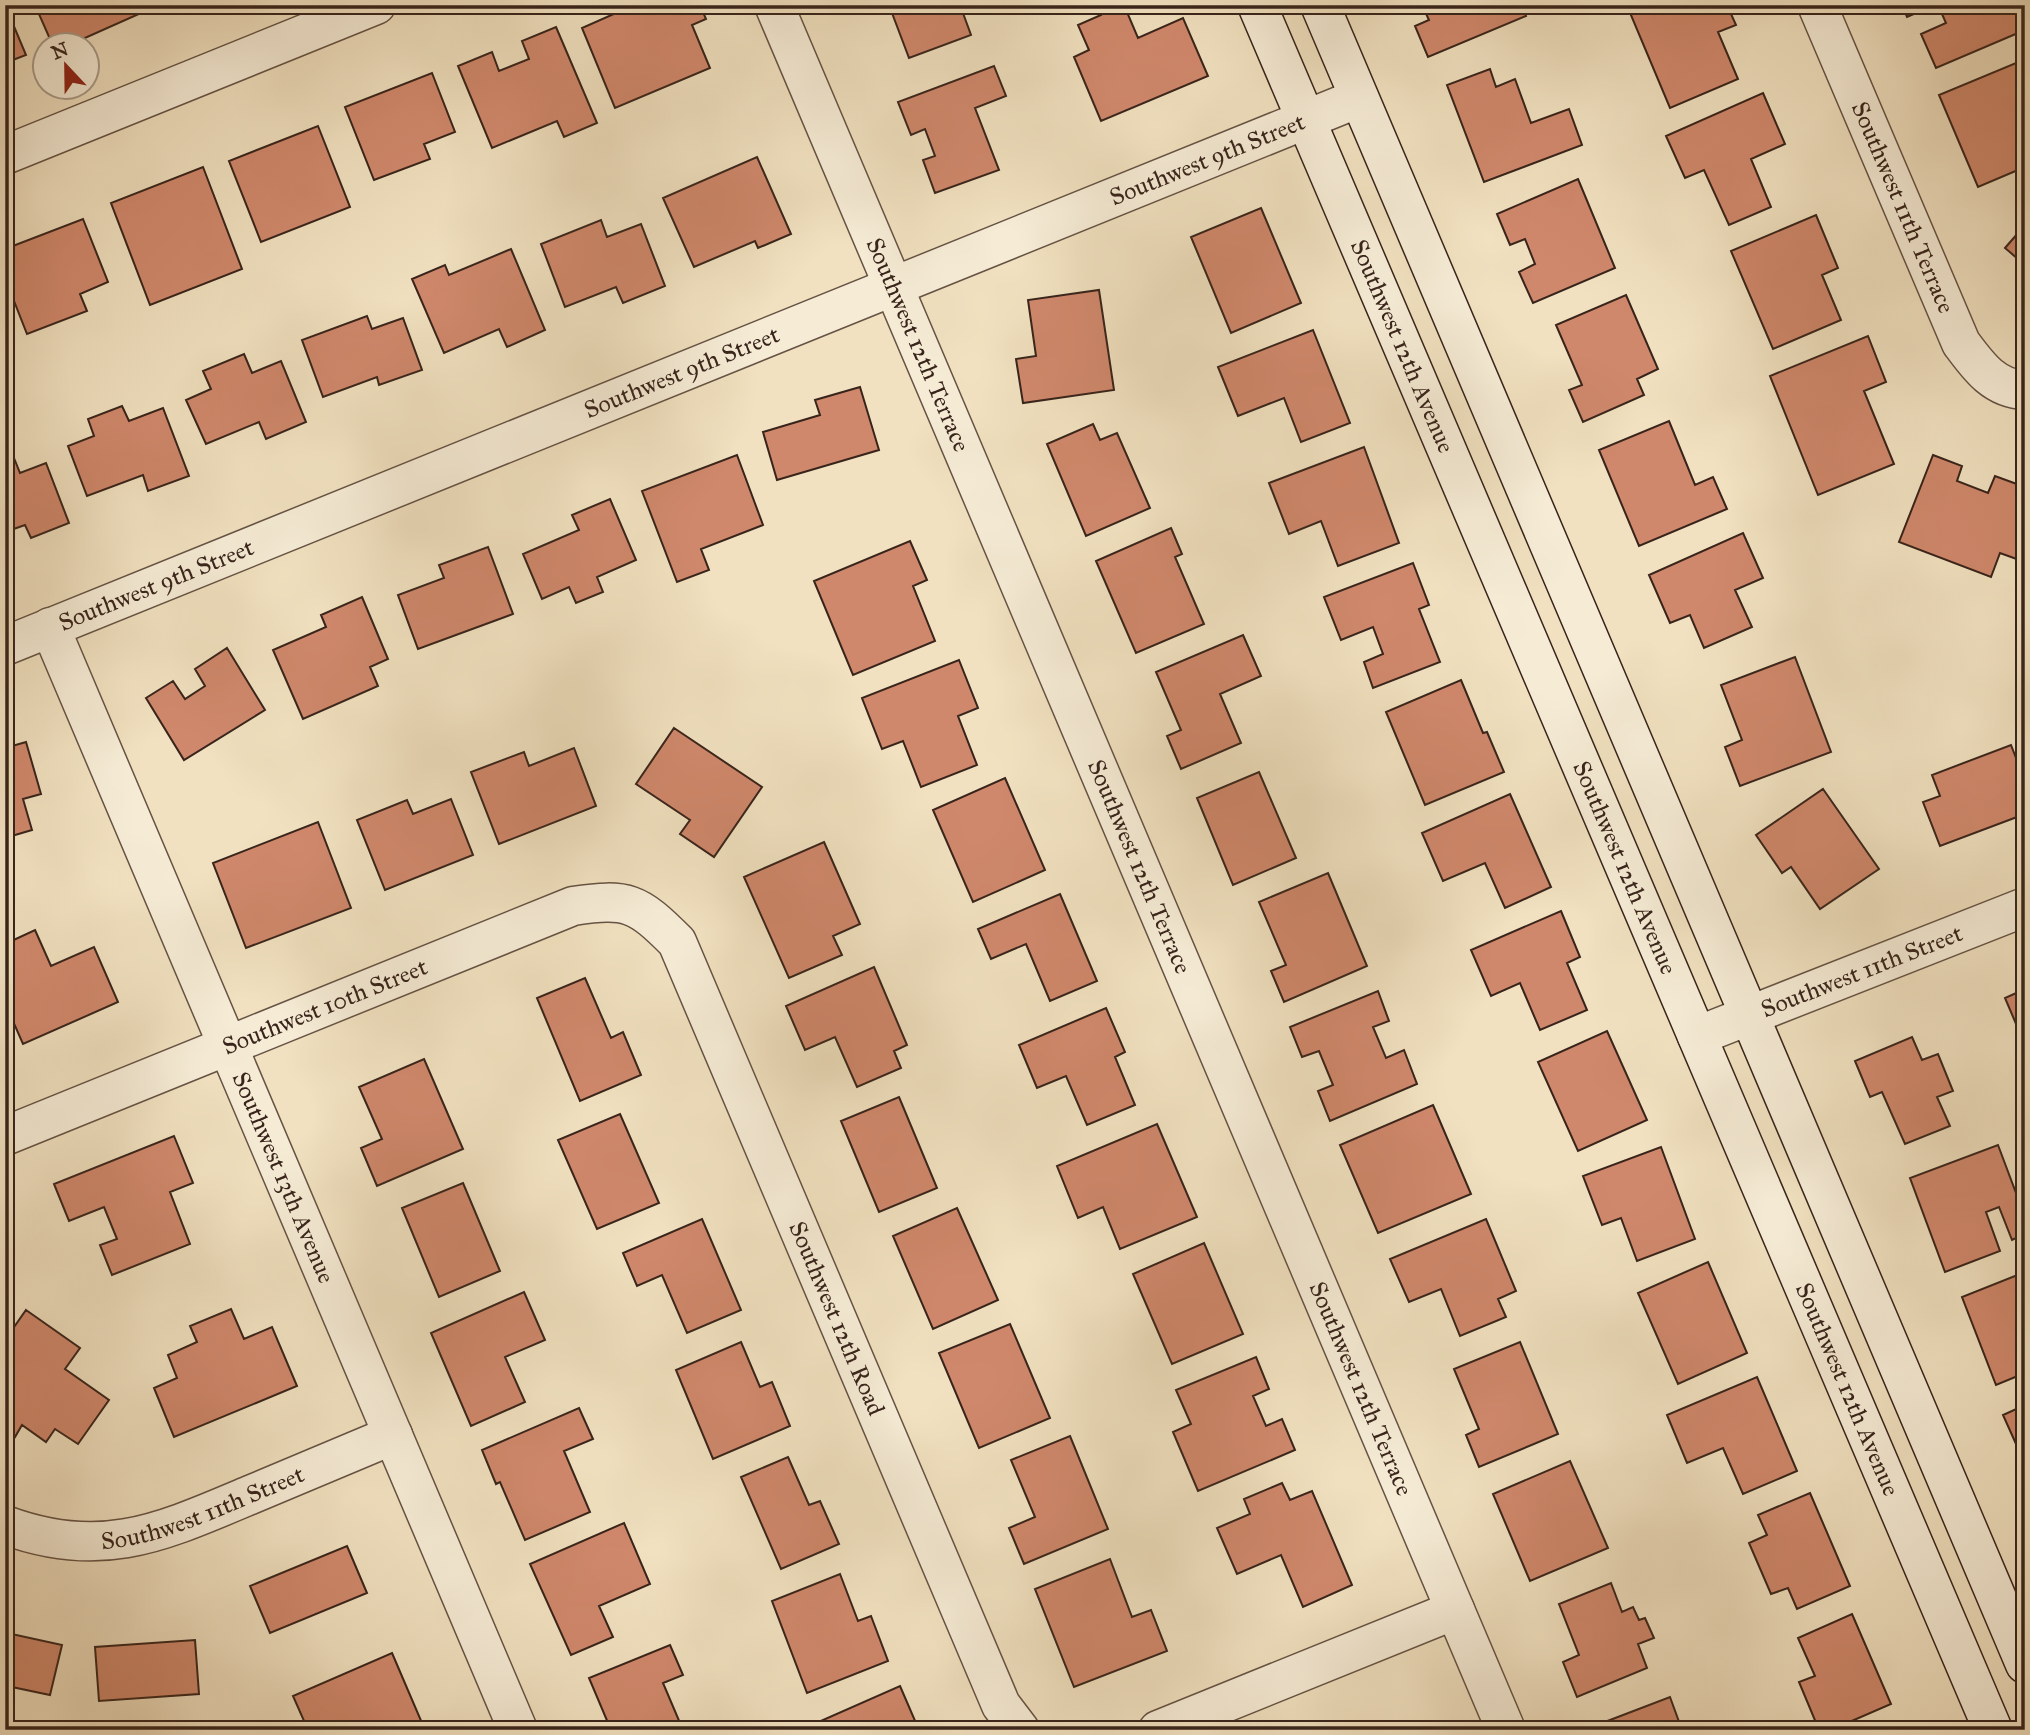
<svg xmlns="http://www.w3.org/2000/svg" width="2030" height="1735" viewBox="0 0 2030 1735" font-family="'IM FELL Great Primer',serif">
  <style>
    .building { fill: #d0886c; stroke: #38241b; stroke-width: 2 }
    .lines { fill: none; stroke-linecap: round; stroke-linejoin: round }
    .street-casing { stroke: #665344; stroke-width: 41 }
    .secondary-casing { stroke: #38241b; stroke-width: 41 }
    .street { stroke: #f6ecd6; stroke-width: 38 }
    .secondary { stroke: #f6ecd6; stroke-width: 38 }
    .labels { text-anchor: middle; stroke-width: 5; stroke-linejoin: round; paint-order: stroke }
    .street-label { font-size: 24px; fill: #38241b; stroke: #f6ecd6 }
  </style>
  <rect width="100%" height="100%" fill="#f1e1c0"/>
  <filter id="stains"><feTurbulence type="fractalNoise" baseFrequency=".00286" numOctaves="4"/><feColorMatrix values="0 0 0 0 .2 0 0 0 0 .09 0 0 0 0 .02 0 0 0 .5 -.17"/></filter>
  <radialGradient id="worn" r=".72"><stop offset=".6" stop-color="#630" stop-opacity="0"/><stop offset="1" stop-color="#630" stop-opacity=".3"/></radialGradient>
  <path class="building" d="M5 5 26 55 5 63Z
    M35 5H148L150 9 67 46H53Z
    M634 5H700L706 19 692 25 710 68 615 108 582 28Z
    M889 5H960L971 35 909 58Z
    M1097 5H1124L1138 38 1183 18 1208 76 1101 121 1074 57 1089 50 1078 25 1101 15Z
    M1422 5H1522L1526 16 1428 57 1415 26 1429 20Z
    M1635 5H1727L1736 25 1718 32 1738 79 1670 108 1628 8Z
    M1902 5H1935L1907 17Z
    M1938 5H2025V30L1936 68 1921 34 1946 23Z
    M556 27 597 123 564 137 557 121 492 148 458 66 492 52 499 71 529 59 522 41Z
    M2016 63 2025 82V118L2018 120 2025 135V167L1978 187 1939 95Z
    M994 66 1006 96 975 108 999 170 935 193 923 160 935 156 925 129 911 135 898 102Z
    M1490 69 1496 87 1515 79 1531 123 1569 109 1582 145 1484 182 1447 85Z
    M432 73 455 132 424 144 430 159 374 180 345 107Z
    M1763 93 1785 144 1751 159 1771 207 1729 225 1704 170 1685 178 1666 136Z
    M318 126 350 207 261 242 229 161Z
    M757 157 791 234 758 248 755 241 694 267 663 198Z
    M203 167 242 269 150 305 111 203Z
    M1578 179 1615 268 1533 303 1519 272 1535 264 1525 239 1510 245 1497 214Z
    M1261 208 1301 303 1231 333 1191 237Z
    M1816 215 1838 268 1822 275 1841 320 1773 349 1731 251Z
    M83 219 108 282 80 294 87 311 27 334 5 278V249Z
    M601 220 607 237 641 224 665 286 623 303 616 287 565 307 541 244Z
    M2025 225V265L2005 248Z
    M511 249 545 330 507 347 499 329 444 353 412 279 445 265 449 275Z
    M1099 290 1114 390 1023 403 1016 359 1036 356 1028 300Z
    M1626 295 1658 369 1637 379 1644 395 1583 422 1569 390 1582 385 1556 325Z
    M367 316 372 329 403 318 422 370 379 385 377 377 323 397 302 340Z
    M1313 330 1350 423 1301 442 1284 398 1238 416 1218 367Z
    M1868 336 1886 382 1864 391 1894 464 1818 495 1770 376Z
    M244 354 252 373 281 361 306 422 266 439 259 422 206 444 186 400 211 389 203 371Z
    M860 387 879 450 777 480 763 432 820 415 815 400Z
    M122 406 129 421 163 408 189 476 148 491 143 475 87 496 68 446 94 436 88 419Z
    M1669 421 1695 485 1713 477 1727 509 1639 546 1599 450Z
    M1093 424 1100 440 1117 433 1150 508 1086 536 1047 444Z
    M1364 447 1399 543 1338 566 1321 521 1289 534 1269 483Z
    M737 455 763 525 701 549 709 570 677 582 642 491Z
    M1933 455 1962 466 1957 481 1988 493 1995 476 2025 487V562L2000 553 1991 577 1899 542Z
    M14 458 20 473 46 463 69 523 31 538 25 525 5 532V461Z
    M610 499 636 560 597 577 603 592 576 603 569 587 542 599 523 554 579 530 572 515Z
    M1171 528 1182 554 1175 557 1204 624 1136 653 1096 561Z
    M1743 533 1763 578 1735 590 1752 627 1704 648 1690 615 1670 623 1649 575Z
    M910 541 927 580 913 586 935 641 853 675 814 581Z
    M488 547 513 614 418 649 398 595 444 578 439 565Z
    M1413 563 1429 605 1419 609 1440 662 1373 688 1364 662 1383 654 1373 627 1341 640 1324 597Z
    M362 597 388 659 370 667 378 686 303 719 273 650 326 627 321 615Z
    M1243 635 1261 676 1220 694 1241 743 1181 769 1167 736 1181 730 1156 672Z
    M227 648 265 710 184 760 146 698 173 681 185 699 205 686 195 669Z
    M1795 657 1831 752 1740 786 1725 747 1742 740 1721 685Z
    M959 660 978 708 958 716 977 765 921 787 903 741 882 749 862 698Z
    M1461 680 1483 733 1487 732 1504 772 1425 805 1386 712Z
    M674 728 762 787 714 857 680 834 690 820 636 784Z
    M26 742 41 794 23 799 32 830 5 838V748Z
    M2011 745 2025 781V814L1940 846 1923 802 1940 796 1932 775Z
    M574 748 596 806 499 844 471 772 524 752 529 766Z
    M1259 772 1296 858 1233 885 1197 798Z
    M1005 778 1045 870 973 902 933 810Z
    M1823 789 1879 869 1820 909 1791 867 1782 873 1756 835Z
    M1510 794 1551 887 1505 908 1485 863 1443 881 1422 833Z
    M451 799 473 855 385 890 357 820 407 800 413 814Z
    M318 822 351 908 246 948 213 863Z
    M824 842 860 924 833 936 842 955 789 978 744 877Z
    M1328 873 1367 966 1284 1002 1271 971 1286 965 1259 902Z
    M1060 894 1097 981 1050 1001 1026 944 991 959 978 929Z
    M1561 911 1580 957 1567 963 1587 1010 1540 1030 1520 983 1491 996 1471 950Z
    M35 930 51 966 94 947 118 1002 23 1044 5 1003V944Z
    M874 967 907 1045 894 1051 901 1068 857 1087 835 1037 805 1050 786 1006Z
    M585 978 611 1038 623 1032 641 1075 580 1101 537 998Z
    M2025 989V1045L2005 998Z
    M1378 991 1389 1021 1373 1027 1386 1058 1404 1050 1417 1084 1330 1121 1318 1091 1333 1085 1319 1051 1302 1057 1290 1027Z
    M1106 1008 1125 1052 1115 1057 1135 1105 1087 1125 1066 1076 1037 1088 1019 1045Z
    M1607 1031 1647 1120 1578 1151 1538 1062Z
    M1912 1037 1922 1060 1938 1054 1953 1091 1937 1097 1950 1126 1905 1144 1882 1092 1870 1097 1855 1061Z
    M424 1059 463 1149 377 1186 361 1148 382 1139 359 1087Z
    M899 1097 937 1188 879 1212 841 1121Z
    M1433 1105 1471 1194 1378 1233 1340 1145Z
    M620 1114 659 1203 597 1229 558 1140Z
    M1157 1124 1197 1217 1120 1249 1103 1207 1078 1218 1057 1166Z
    M174 1136 193 1183 170 1192 190 1244 112 1275 100 1245 117 1239 104 1207 69 1221 54 1184Z
    M1998 1145 2025 1217V1234L2012 1240 1999 1207 1986 1212 2000 1251 1945 1272 1910 1178Z
    M1661 1147 1695 1239 1637 1261 1621 1218 1602 1225 1583 1176Z
    M463 1183 500 1271 439 1297 402 1208Z
    M957 1208 998 1300 933 1329 893 1236Z
    M702 1219 741 1310 687 1333 662 1275 637 1286 623 1253Z
    M1486 1219 1516 1291 1498 1299 1506 1317 1460 1336 1441 1289 1409 1302 1390 1259Z
    M1204 1243 1243 1334 1172 1364 1133 1274Z
    M1708 1262 1747 1353 1678 1384 1638 1293Z
    M2025 1272V1373L1996 1385 1962 1297Z
    M524 1292 545 1340 505 1357 525 1402 471 1426 431 1333Z
    M231 1309 244 1339 272 1327 297 1386 174 1437 154 1388 177 1378 168 1355 197 1342 190 1326Z
    M26 1310 80 1348 65 1369 109 1400 78 1444 55 1429 46 1442 22 1425 15 1437 5 1430V1340Z
    M1010 1324 1050 1418 979 1448 939 1353Z
    M741 1342 760 1387 772 1382 790 1426 713 1459 676 1370Z
    M1520 1342 1558 1434 1479 1467 1466 1435 1479 1429 1454 1369Z
    M1256 1357 1269 1389 1253 1396 1266 1426 1282 1419 1295 1450 1198 1491 1173 1432 1191 1424 1176 1390Z
    M1757 1377 1797 1471 1743 1494 1723 1448 1687 1463 1667 1415Z
    M2025 1405V1464L2003 1415Z
    M579 1408 593 1439 564 1451 590 1512 525 1540 500 1482 496 1484 482 1450Z
    M1070 1436 1108 1529 1024 1564 1009 1528 1035 1517 1011 1460Z
    M788 1457 809 1505 820 1501 839 1544 781 1569 741 1477Z
    M1570 1461 1608 1548 1530 1581 1493 1494Z
    M1282 1483 1290 1500 1312 1491 1352 1585 1303 1607 1281 1555 1237 1574 1217 1528 1250 1514 1244 1499Z
    M1810 1493 1850 1586 1797 1609 1788 1588 1771 1594 1749 1543 1767 1535 1758 1515Z
    M624 1523 650 1584 599 1606 613 1637 571 1655 530 1564Z
    M347 1546 367 1593 270 1633 250 1586Z
    M1110 1559 1132 1617 1151 1610 1167 1651 1074 1687 1035 1589Z
    M840 1574 858 1621 871 1616 888 1661 807 1693 772 1601Z
    M1611 1583 1622 1612 1633 1607 1639 1620 1645 1618 1654 1638 1638 1644 1647 1668 1577 1697 1563 1662 1579 1655 1559 1604Z
    M1852 1614 1891 1704 1831 1730H1819L1799 1682 1815 1676 1798 1638Z
    M5 1618 10 1619 7 1633 62 1645 50 1695 7 1686 5 1695Z
    M195 1640 199 1694 99 1701 95 1647Z
    M670 1645 683 1675 663 1683 683 1730H611L589 1678Z
    M392 1653 425 1730H353L349 1722 332 1730H308L293 1696Z
    M900 1686 919 1730H808L807 1727Z
    M1670 1697 1682 1730H1598L1597 1725Z
    M1422 1722 1426 1730H1405Z"/>
  <g class="lines">
    <defs>
      <g id="street">
        <path id="s1" d="M774 5 1506 1730"/>
        <path id="s2" d="M1817 5 1961 343C1978 366 1994 389 2025 390"/>
        <path d="M5 155 376 5"/>
        <path id="s3" d="M50 627 518 1730"/>
        <path id="s4" d="M5 646 1359 98"/>
        <path id="s5" d="M1697 1036 2025 907"/>
        <path id="s6" d="M5 1136 573 906C628 898 637 902 677 942L1001 1705 1020 1730"/>
        <path id="s7" d="M5 1525C102 1561 162 1532 250 1495 298 1475 345 1455 393 1435"/>
        <path d="M1158 1730 1455 1610"/>
      </g>
      <g id="secondary">
        <path id="s8" d="M1257 5 1993 1730"/>
        <path d="M1320 5 2025 1664"/>
      </g>
    </defs>
    <use href="#street" class="street-casing"/>
    <use href="#secondary" class="secondary-casing"/>
    <use href="#street" class="street"/>
    <use href="#secondary" class="secondary"/>
  </g>
  <g class="labels">
    <g class="street-label">
      <text dy="8" stroke="none"><textPath href="#s4" startOffset="1297">Southwest 9th Street</textPath></text>
      <text dy="8" stroke="none"><textPath href="#s2" startOffset="220">Southwest 11th Terrace</textPath></text>
      <text dy="8" stroke="none"><textPath href="#s1" startOffset="369">Southwest 12th Terrace</textPath></text>
      <text dy="8" stroke="none"><textPath href="#s8" startOffset="371">Southwest 12th Avenue</textPath></text>
      <text dy="8" stroke="none"><textPath href="#s4" startOffset="730">Southwest 9th Street</textPath></text>
      <text dy="8" stroke="none"><textPath href="#s4" startOffset="163">Southwest 9th Street</textPath></text>
      <text dy="8" stroke="none"><textPath href="#s1" startOffset="936">Southwest 12th Terrace</textPath></text>
      <text dy="8" stroke="none"><textPath href="#s8" startOffset="938">Southwest 12th Avenue</textPath></text>
      <text dy="8" stroke="none"><textPath href="#s5" startOffset="177">Southwest 11th Street</textPath></text>
      <text dy="8" stroke="none"><textPath href="#s6" startOffset="345">Southwest 10th Street</textPath></text>
      <text dy="8" stroke="none"><textPath href="#s3" startOffset="598">Southwest 13th Avenue</textPath></text>
      <text dy="8" stroke="none"><textPath href="#s6" startOffset="1139">Southwest 12th Road</textPath></text>
      <text dy="8" stroke="none"><textPath href="#s1" startOffset="1503">Southwest 12th Terrace</textPath></text>
      <text dy="8" stroke="none"><textPath href="#s8" startOffset="1505">Southwest 12th Avenue</textPath></text>
      <text dy="8" stroke="none"><textPath href="#s7" startOffset="205">Southwest 11th Street</textPath></text>
    </g>
  </g>
  <rect width="2030" height="1735" fill="none" stroke="#f1e1c0" stroke-width="28"/>
  <rect x="7" y="7" width="2016" height="1721" fill="none" stroke="#38241b" stroke-width="3.5"/>
  <rect x="14" y="14" width="2002" height="1707" fill="none" stroke="#38241b" stroke-width="2"/>
  <g transform="translate(66 66) rotate(338)"><circle r="33" fill="#f6ecd6" stroke="#aa9c8b" stroke-width="2"/>
  <path d="M0-5L12 26L0 18L-12 26Z" fill="#8f2418"/>
  <text y="-10" font-size="19" font-weight="bold" text-anchor="middle" fill="#38241b">N</text>
  </g>
  <rect width="100%" height="100%" filter="url(#stains)"/>
  <rect width="100%" height="100%" fill="url(#worn)"/>
</svg>
